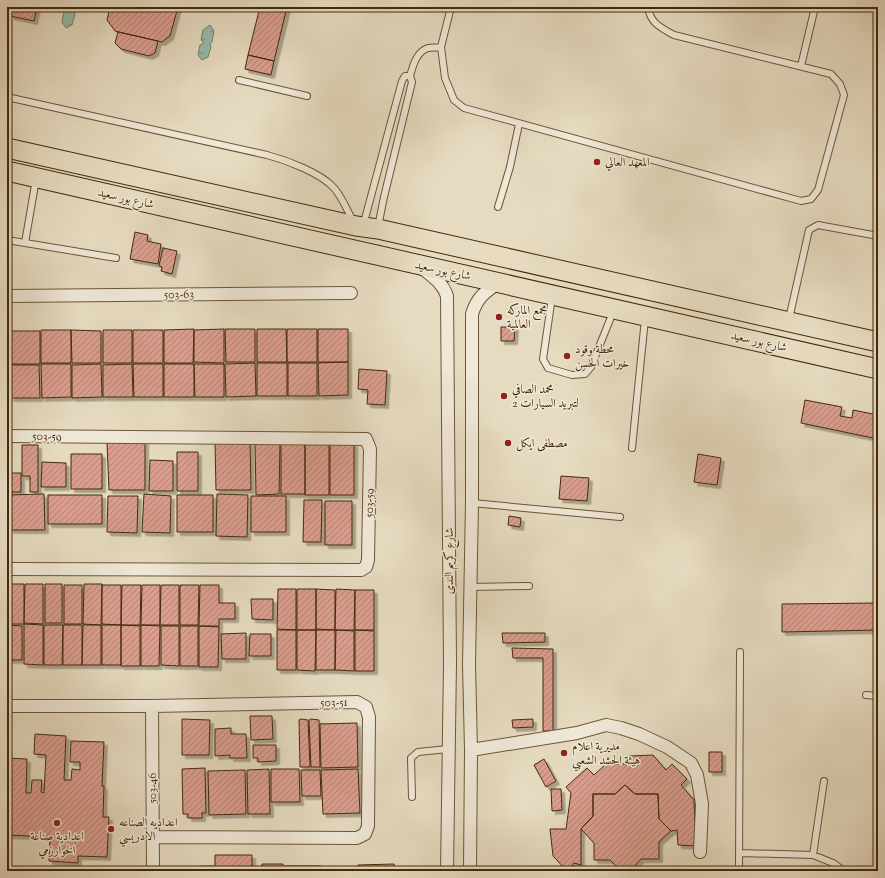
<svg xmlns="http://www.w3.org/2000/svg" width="885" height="878" viewBox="0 0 885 878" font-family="'Sorts Mill Goudy',Amiri,serif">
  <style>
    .water { fill: url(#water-ripples); stroke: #75826b }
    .building { fill: url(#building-hatch); stroke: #432a07; filter: url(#shadow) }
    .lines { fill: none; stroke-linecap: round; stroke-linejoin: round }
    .lane-casing { stroke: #6c5636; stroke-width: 8 }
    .street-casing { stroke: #6c5636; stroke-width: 14 }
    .primary-casing { stroke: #432a07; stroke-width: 21 }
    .lane { stroke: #efe8d7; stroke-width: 6 }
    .street { stroke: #efe8d7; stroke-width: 12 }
    .primary { stroke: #e6dbc1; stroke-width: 19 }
    .poi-dot { fill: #8f2418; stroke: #efe8d7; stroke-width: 1.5 }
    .labels { text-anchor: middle; stroke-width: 3; stroke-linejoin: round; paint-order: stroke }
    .poi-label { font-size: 12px; fill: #432a07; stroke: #efe8d7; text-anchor: start }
    .street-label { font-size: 12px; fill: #432a07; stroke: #efe8d7 }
  </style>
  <defs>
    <pattern id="water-ripples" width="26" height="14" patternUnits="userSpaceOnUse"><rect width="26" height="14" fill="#97bcad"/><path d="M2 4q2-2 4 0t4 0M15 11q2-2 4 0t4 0" fill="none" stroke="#7d998b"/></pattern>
    <pattern id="building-hatch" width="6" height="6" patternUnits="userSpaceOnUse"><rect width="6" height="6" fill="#d99e90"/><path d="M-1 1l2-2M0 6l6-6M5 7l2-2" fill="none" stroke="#b28174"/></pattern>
    <filter id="shadow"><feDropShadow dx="3.5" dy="3.5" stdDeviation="0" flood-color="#0004"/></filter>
  </defs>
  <rect width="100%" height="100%" fill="#e6dbc1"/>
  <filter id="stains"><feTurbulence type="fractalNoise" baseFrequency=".005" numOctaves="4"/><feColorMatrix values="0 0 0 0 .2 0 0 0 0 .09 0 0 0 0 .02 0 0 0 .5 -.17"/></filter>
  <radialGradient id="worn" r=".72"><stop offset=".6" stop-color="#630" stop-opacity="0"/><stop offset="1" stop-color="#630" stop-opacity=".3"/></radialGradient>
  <path class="water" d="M65 7H76L74 12 75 14 72 25 66 28 62 22 64 12 67 10Z
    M210 25 214 31 212 42 210 44 211 47 208 57 202 60 198 55 200 45 204 43 201 40 203 30Z"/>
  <path class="building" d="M12 7H37L34 21 10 16Z
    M110 7H178L170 36 162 42 115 31 107 20Z
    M260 7H287L274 61 248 55Z
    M118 32 158 41 155 53 149 56 121 49 115 43Z
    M248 55 274 61 271 75 245 69Z
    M135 232 148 235 147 241 161 244 158 264 130 259Z
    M163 248 177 251 172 274 161 271 162 267 159 266Z
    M501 327H515L514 341H501Z
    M194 329 193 363H164V330Z
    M224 329V363L194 362V330Z
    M225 329H255V362H226Z
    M257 329H286L287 362H257Z
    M287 329H317V362H287Z
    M318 329H348V362H318Z
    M41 330H71V363H41Z
    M71 330 101 331V363H72Z
    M103 330H132V363H103Z
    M133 330H163V363H133Z
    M7 331H9V364H7Z
    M10 331H40V364H10Z
    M348 362V395L319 396 318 363Z
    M255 363 256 396 226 397 225 364Z
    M257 363H287V396H257Z
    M288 363H317V396H288Z
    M41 364H71V397L42 398Z
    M101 364 102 397 72 398V365Z
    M132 364 133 397H103V365Z
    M133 364H163V397H134Z
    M164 364H194V397H164Z
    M194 364H224V397H195Z
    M7 365H8L9 398H7Z
    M10 365H39L40 398H11Z
    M359 369 387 371 385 405 367 404 368 390 358 389Z
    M805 400 842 407 840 416 852 418 853 410 878 415V439L801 423Z
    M145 441V490H109L107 442Z
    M250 442 251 490H216L215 443Z
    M255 443H280L279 494 256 495Z
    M281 443H305V494H281Z
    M305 443H329V495H305Z
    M330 443H354V495H330Z
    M22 445H38V492H30V476H22Z
    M177 452H198V491H177Z
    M71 454H102V489H71Z
    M698 454 721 458 717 485 694 482Z
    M7 455 8 473H21V492H7Z
    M150 460 173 461V491H149Z
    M42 462 66 463V487H41Z
    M561 476 589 478 587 501 559 499Z
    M44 494 45 530H10L9 495Z
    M144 494 171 496 170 533 142 532Z
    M217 494 248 495 247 537 216 536Z
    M48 495H102V524H48Z
    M177 495H213V532H177Z
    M108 496H138L137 533 107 532Z
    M251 496H286V532H251Z
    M304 500H322L321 542H303Z
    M325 501H352V545H325Z
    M509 516 521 518 520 527 508 525Z
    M7 584H24V624H7Z
    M25 584H43V624L24 623Z
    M45 584H62V623H45Z
    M84 584H102L101 625 83 624Z
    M64 585H82V624H64Z
    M102 585H121V625L102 624Z
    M122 585H141L140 625H121Z
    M142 585H160V625H141Z
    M161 585H179V625H160Z
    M180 585H199L198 625H180Z
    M200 585H219V603H235V619H219V626H199Z
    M278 589H296V630L277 629Z
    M297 589H316V630H297Z
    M316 589 335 590V630L316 629Z
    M336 589 355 590 354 630H335Z
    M355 590H374V630H355Z
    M251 599H273V620L252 619Z
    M878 603V630L782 632V604Z
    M24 624 43 625V665L24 664Z
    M7 625 22 626V660H7Z
    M44 625H63L62 665H44Z
    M63 625H82V665H63Z
    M83 625H101V665H82Z
    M102 625H121V665H102Z
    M121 625 140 626V666H121Z
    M141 625 160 626 159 666H141Z
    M161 626H179V666L161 665Z
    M180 626H198V666H180Z
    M199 626 219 627 218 667H199Z
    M277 630H296V670H277Z
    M297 630H316L315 671 297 670Z
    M316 630H335V670H316Z
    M336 630 354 631V671L335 670Z
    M355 630 374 631V671H355Z
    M246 633V659H222L221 634Z
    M502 633H545V642L503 643Z
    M250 634H271V656H249Z
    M512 648 553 649V731H543V658H513Z
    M250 716H272L273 739 251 740Z
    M182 719 210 720 209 755H182Z
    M301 719 308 720 310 767H300L299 720Z
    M311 719 319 720 320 767H311L309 720Z
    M533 719V727L513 728 512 720Z
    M357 723 358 767 321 768 320 724Z
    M231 728V734H246L247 758H230V755L215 756V729Z
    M35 734 66 736 64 780H71L72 769 80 770V762H70L71 741 104 742 102 786H104L103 817H109L107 857 78 856V863L49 861 50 837 7 835V758L27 759 26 793H31L32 780H42L41 792 44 793 46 755 34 754Z
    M253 745H276V761L258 762V758H253Z
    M709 752H722V772H709Z
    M653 755 666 770 672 764 687 779 681 785 694 800 696 846 678 845 677 830 671 831 659 819 658 794H635L625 785 615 794H593V816L581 829V865L574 863 567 871 553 856 550 829H566L571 793 566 787 587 768 594 775 606 764H629V756Z
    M544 759 556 781 546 787 534 765Z
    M205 768 206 813H202V818H188V814H183L182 769Z
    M269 769 270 814H248L247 770Z
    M271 769H299L300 802H271Z
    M358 769 360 813 323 814 321 770Z
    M245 770 246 814 209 815 208 771Z
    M301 770H320L321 796H302Z
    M625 785 635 794H658L659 819 671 831 659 842V859H641L630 871H621L610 860H594V843L581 829 593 816V794H615Z
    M551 789H561L562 810 552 811Z
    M215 855H252V871H215Z
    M262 864H283V871H262Z
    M394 864 395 871H358V865Z
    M213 866V871H176V867Z
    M284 866H321V871H284Z"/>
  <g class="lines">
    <defs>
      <path id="lane" d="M451 7 441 47 445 78 454 100 464 108 801 201 811 199 818 190 844 95 840 84 831 74 674 35C661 28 650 23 648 7
        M801 66 815 7
        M239 80 307 96
        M7 97 267 155C286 160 321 173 334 188 342 197 347 210 353 221
        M498 207 510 167 519 124
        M363 226 402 81 405 76H410
        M378 227 384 197 412 82 410 76C413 66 416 52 428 48 432 47 438 48 441 47
        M7 240 116 258
        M25 243 36 179
        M552 297 543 359 548 368 572 375 585 374 591 367 613 312
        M789 319 809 230 818 225 878 236
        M632 448 645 319
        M472 503 620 517
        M471 587 529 586
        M866 695 878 696
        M412 797 411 758 418 752 448 749
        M739 853 813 855 833 863 844 871
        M813 855 824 781
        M739 871 740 652"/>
      <path id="street" d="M422 268C432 276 443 283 447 296L450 663 447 871
        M7 296 351 293
        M7 436 366 439 370 449 368 560 366 567 361 570 7 569
        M7 706H152L357 702 366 707 369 717 368 826 365 834 357 838 153 837
        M152 706 153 871
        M471 750 577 733 606 725 621 728 639 734 667 747 691 763 697 775 702 804 700 852
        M470 871 471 750 469 664 472 503V314C477 297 486 291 500 282"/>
      <path id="primary" d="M7 148 356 226 378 229 878 342
        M7 171 878 369"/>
    </defs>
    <use href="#lane" class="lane-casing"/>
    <use href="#street" class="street-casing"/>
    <use href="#primary" class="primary-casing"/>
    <use href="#lane" class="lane"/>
    <use href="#street" class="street"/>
    <use href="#primary" class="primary"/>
  </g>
  <g class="poi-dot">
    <circle cx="597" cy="162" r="4"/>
    <circle cx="499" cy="317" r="4"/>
    <circle cx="567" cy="356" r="4"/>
    <circle cx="504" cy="396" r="4"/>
    <circle cx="508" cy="443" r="4"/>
    <circle cx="564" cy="753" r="4"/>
    <circle cx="57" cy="823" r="4"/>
    <circle cx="111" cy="829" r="4"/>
  </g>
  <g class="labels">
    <g class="poi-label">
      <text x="605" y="166">المعهد العالي</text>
      <text x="507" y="314">مجمع الماركه<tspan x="507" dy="14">العالمية</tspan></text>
      <text x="575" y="353">محطة وقود<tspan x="575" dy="14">خيرات الحسن</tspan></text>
      <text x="512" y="393">محمد الصافي<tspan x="512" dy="14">لتبريد السيارات 2</tspan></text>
      <text x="516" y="447">مصطفى ايكل</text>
      <text x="572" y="750">مديرية اعلام<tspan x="572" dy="14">هيئة الحشد الشعبي</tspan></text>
      <text x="119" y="826">اعداديه الصناعه<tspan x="119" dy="14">الادريسي</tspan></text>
      <text x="57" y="840" text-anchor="middle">اعدادية صناعة<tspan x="57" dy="14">الخوارزمي</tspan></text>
    </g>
    <g class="street-label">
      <text transform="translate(126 198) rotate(13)" y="4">شارع بور سعيد</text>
      <text transform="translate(443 270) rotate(12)" y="4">شارع بور سعيد</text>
      <text transform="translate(179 294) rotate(-1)" y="4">503-63</text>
      <text transform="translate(759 341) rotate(13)" y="4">شارع بور سعيد</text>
      <text transform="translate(47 436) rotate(1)" y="4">503-59</text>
      <text transform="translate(369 503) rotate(-89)" y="4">503-59</text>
      <text transform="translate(449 561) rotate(-90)" y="4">شارع كريم الندى</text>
      <text transform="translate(334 702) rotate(-1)" y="4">503-51</text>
      <text transform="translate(152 788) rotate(-90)" y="4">503-46</text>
    </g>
  </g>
  <rect width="885" height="878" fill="none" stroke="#e6dbc1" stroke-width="24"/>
  <rect x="8" y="8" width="869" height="862" fill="none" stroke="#432a07" stroke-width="2"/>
  <rect x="12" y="12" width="861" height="854" fill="none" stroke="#432a07"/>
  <rect width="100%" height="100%" filter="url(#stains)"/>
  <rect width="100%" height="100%" fill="url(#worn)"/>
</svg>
